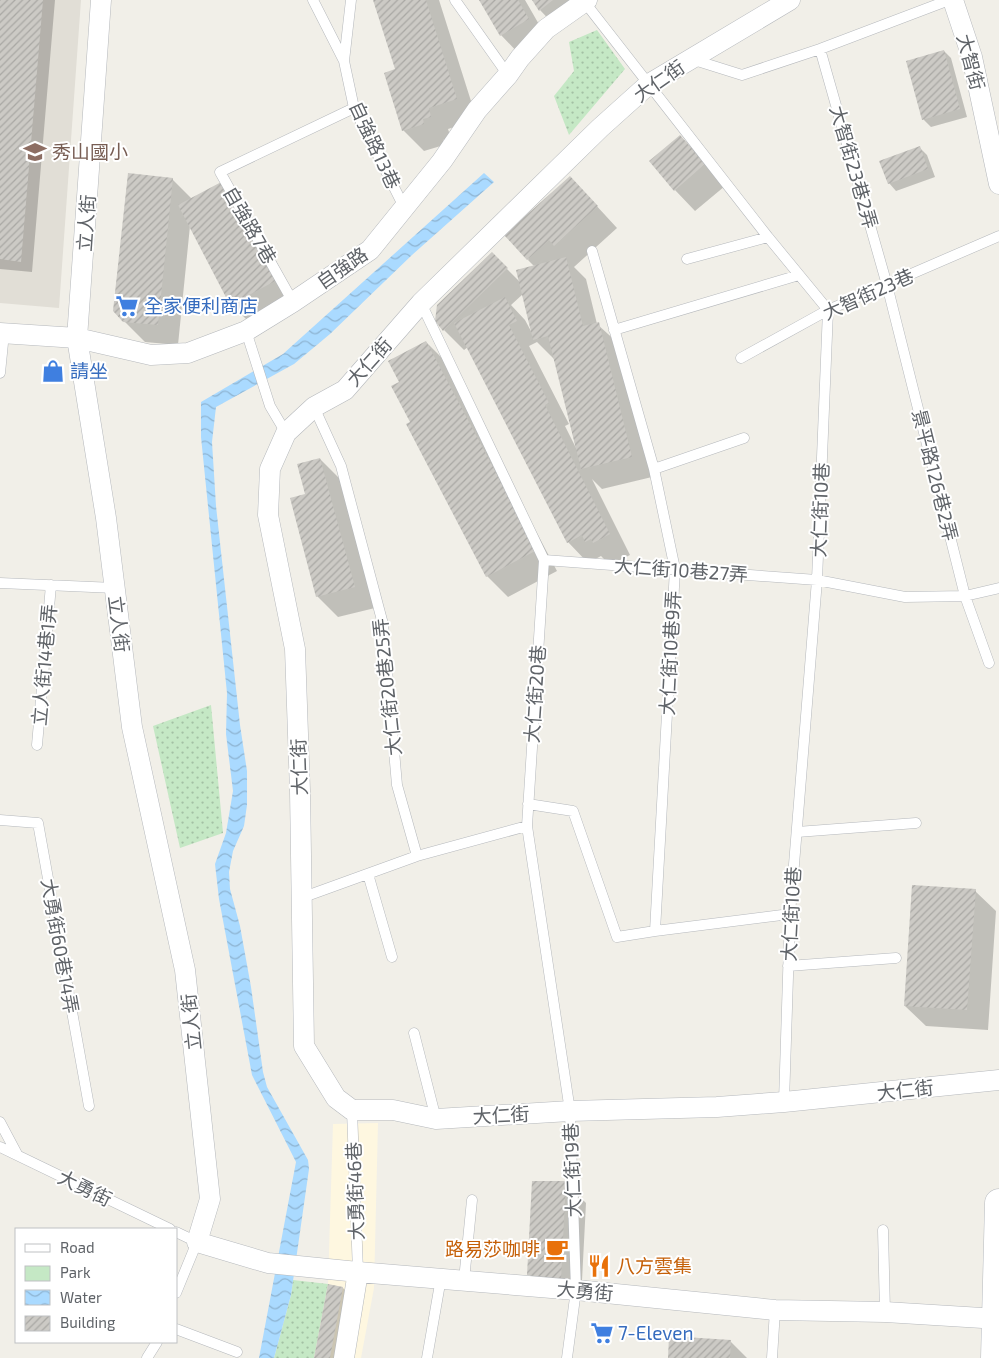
<svg xmlns="http://www.w3.org/2000/svg" width="999" height="1358" viewBox="0 0 999 1358" font-family="'Exo 2','Noto Sans TC',sans-serif">
  <style>
    .commercial { fill: #fef7e0 }
    .education { fill: #e1ded6 }
    .green { fill: url(#green-dots) }
    .water { fill: url(#water-waves) }
    .shadow { fill: #0003; fill-rule: evenodd }
    .building { fill: url(#building-hatch) }
    .lines { fill: none; stroke-linecap: round; stroke-linejoin: round }
    .lane-casing { stroke: #b5b8bc; stroke-width: 11 }
    .street-casing { stroke: #b5b8bc; stroke-width: 21 }
    .secondary-casing { stroke: #b6babf; stroke-width: 29 }
    .lane { stroke: #fff; stroke-width: 10 }
    .street { stroke: #fff; stroke-width: 20 }
    .secondary { stroke: #fff; stroke-width: 28 }
    .labels { text-anchor: middle; stroke-width: 4; stroke-linejoin: round; paint-order: stroke }
    .street-label { font-size: 19px; fill: #5f6368; stroke: #fff }
    .education-label { font-size: 19px; fill: #785e54; stroke: #fff; text-anchor: start }
    .shop-label { font-size: 19px; fill: #366cbe; stroke: #fff; text-anchor: start }
    .food-label { font-size: 19px; fill: #c56008; stroke: #fff; text-anchor: end }
  </style>
  <defs>
    <pattern id="green-dots" width="8" height="8" patternUnits="userSpaceOnUse" patternTransform="scale(1.25)"><rect width="8" height="8" fill="#c5e8c5"/><path d="M2 2h.1M6 6h.1" fill="none" stroke="#a3c0a4" stroke-width="1.8" stroke-linecap="round"/></pattern>
    <pattern id="water-waves" width="16" height="10" patternUnits="userSpaceOnUse" patternTransform="scale(1.25)"><rect width="16" height="10" fill="#aadaff"/><path d="M0 5q4-4 8 0t8 0" fill="none" stroke="#8eb4d2"/></pattern>
    <pattern id="building-hatch" width="6" height="6" patternUnits="userSpaceOnUse" patternTransform="scale(1.25)"><rect width="6" height="6" fill="#cccac5"/><path d="M-1 1l2-2M0 6l6-6M5 7l2-2" fill="none" stroke="#a9a8a4"/></pattern>
  </defs>
  <rect width="100%" height="100%" fill="#f1efe8"/>
  <path class="commercial" d="M378 1123 374 1288 361 1358H314L328 1284 333 1124Z"/>
  <path class="education" d="M0 0H81L59 308 0 303Z"/>
  <path class="green" d="M597 30 625 69 569 135 554 96 574 71 569 42Z
    M211 705 223 833 180 848 153 726Z
    M293 1280 328 1284 314 1358H274L291 1295Z"/>
  <path class="water" d="M484 173 494 182 412 255 330 334 294 364 216 407 212 442 216 506 240 725 247 771V805L244 826 233 851 229 872 230 889 240 926 251 987 263 1072 267 1087 308 1160 309 1169 291 1295 274 1358H259L296 1162 252 1075 219 899 215 864 226 833 233 791 226 734 227 693 201 437V402L283 354Z"/>
  <path class="shadow" d="M0 0H55L32 272 0 269Z
    M375 0H439L477 120 448 129 451 138 443 140 444 145 424 151 403 130 397 70Z
    M480 0H525L548 40 521 56 501 35Z
    M534 0H580L560 31 540 10Z
    M944 51 951 58 967 117 931 127 924 120 907 62Z
    M680 136 701 157 725 186 695 211 675 190Z
    M920 148 927 155 935 177 896 191 889 183Z
    M570 177 617 228 574 267 586 279 597 324 619 344 652 477 602 489 592 479 630 555 614 563 611 560 607 562 601 556 588 563 568 542 468 347 464 350 444 330 492 254 521 283 534 266 528 260ZM523 294 532 333 525 320 511 305ZM537 342 555 360 576 448 565 426 569 424 529 346Z
    M172 179 192 199 225 182 245 202 297 301 252 325 231 304 190 226 178 345 145 342 124 321Z
    M426 342 447 363 557 571 508 597 487 576 407 425 412 423 400 382Z
    M320 459 341 480 375 608 338 617 318 597 292 498 307 495Z
    M975 891 996 911 988 1030 926 1026 905 1006Z
    M565 1182 586 1203 581 1300 549 1295 529 1274Z
    M329 1286 343 1288 354 1299 343 1358H316Z
    M730 1341 747 1358H669Z"/>
  <path class="building" d="M0 0H43L21 262 0 259Z
    M373 0H426L457 99 429 108 431 117 423 119 424 124 402 131 384 73 395 69Z
    M479 0H518L529 19 500 36Z
    M532 0H553L539 11Z
    M944 50 960 109 922 120 906 61Z
    M680 135 705 164 674 191 649 161Z
    M920 146 928 169 888 184 879 161Z
    M128 173 173 178 158 325 123 322 113 311Z
    M570 176 598 206 554 246 549 240 527 260 504 235Z
    M225 180 277 280 230 305 178 205Z
    M492 252 508 268 443 331 435 321 437 305Z
    M566 257 583 326 599 322 632 457 581 469 548 336 533 340 516 270Z
    M505 297 517 321 509 325 549 403 545 405 610 534 593 543 591 539 585 542 582 535 567 543 454 323Z
    M426 341 537 550 486 577 406 424 410 422 391 386 399 382 388 361Z
    M320 458 355 587 316 597 290 498 305 494 297 464Z
    M912 885 976 889 967 1010 904 1006Z
    M532 1181H566L561 1280 527 1275Z
    M328 1284 343 1287 330 1358H314Z
    M669 1336 731 1340 730 1358H668Z"/>
  <g class="lines">
    <defs>
      <path id="lane" d="M313 0 344 61 354 108 404 207
        M455 0 508 75
        M583 0 768 237 828 310 817 580 790 914 784 1102
        M820 49 887 285 965 596 989 663
        M691 59 742 75 820 49 949 0
        M344 61 351 0
        M592 251 654 469 675 569 655 931 790 914
        M687 259 768 237
        M293 302 220 172 354 108
        M421 303 544 560 527 826 570 1111 576 1290 567 1358
        M614 330 799 275
        M246 331 270 406 286 433
        M741 358 828 310 999 236
        M0 373 4 333
        M314 407 341 466 383 624 397 785 417 856
        M654 469 744 438
        M544 560 817 580 905 597 965 596 999 588
        M0 583 115 588
        M37 745 51 585
        M528 804 573 811 617 937 655 931
        M0 820 38 823 89 1106
        M797 832 916 823
        M368 874 392 957
        M301 898 417 856 527 826
        M788 966 896 958
        M414 1033 436 1119
        M352 1110 358 1272
        M0 1122 17 1154
        M0 1147 170 1229
        M883 1230 885 1312
        M176 1232 197 1242 176 1293
        M464 1280 472 1200
        M176 1329 237 1352
        M147 1358 157 1342
        M427 1358 441 1278
        M772 1358 775 1310"/>
      <path id="street" d="M101 0 77 338 106 518 132 727 185 970 210 1199 197 1242 268 1263 358 1272 576 1290 775 1310 885 1312 999 1319
        M790 0 649 84 600 128 421 303 345 390 314 407 286 433 270 469 268 515 295 649 300 791 304 1046 336 1098 352 1110H393L436 1119 570 1111 717 1107 784 1102 999 1080
        M953 0 972 57 999 184
        M0 333 77 338 151 355 188 353 246 331 293 302 370 250 442 161 477 110 508 75 520 58 546 29 587 0
        M344 1358 358 1272"/>
      <path id="secondary" d="M995 1358 999 1203"/>
    </defs>
    <use href="#lane" class="lane-casing"/>
    <use href="#street" class="street-casing"/>
    <use href="#secondary" class="secondary-casing"/>
    <use href="#lane" class="lane"/>
    <use href="#street" class="street"/>
    <use href="#secondary" class="secondary"/>
  </g>
  <defs>
    <symbol id="school-bare" viewBox="-9 -9 18 18"><path d="M0-5L7-2L0 1L-7-2ZM-4 1L0 2.5L4 1V4Q0 6-4 4Z" fill="#8d6e63" stroke="#fff" stroke-width="2.5" paint-order="stroke"/></symbol>
    <symbol id="supermarket-bare" viewBox="-9 -9 18 18"><path d="M-6-5.5h2.5l.6 2H6L4.5 2H-2.5L-4.4-4H-6ZM-1.5 3.2a1.3 1.3 0 1 0 .1 0ZM3 3.2a1.3 1.3 0 1 0 .1 0Z" fill="#3f7fe0" stroke="#fff" stroke-width="2.5" paint-order="stroke"/></symbol>
    <symbol id="shop-bare" viewBox="-9 -9 18 18"><path d="M-5-2.5h2.3a2.7 3.5 0 0 1 5.4 0H5L5.5 6h-11ZM-1.5-2.5h3a1.5 2.3 0 0 0-3 0Z" fill="#3f7fe0" stroke="#fff" stroke-width="2.5" paint-order="stroke"/></symbol>
    <symbol id="cafe-bare" viewBox="-9 -9 18 18"><path d="M-5.5-4.5H6V0H3Q3 3.5 0 3.5H-2.5Q-5.5 3.5-5.5 0ZM3-3.2v2h1.7v-2ZM-6 4.5H4V6H-6Z" fill="#e8710a" stroke="#fff" stroke-width="2.5" paint-order="stroke"/></symbol>
    <symbol id="restaurant-bare" viewBox="-9 -9 18 18"><path d="M-5-6h1v4h1v-4h1v4h1v-4h1v5L-1.5 .5V6h-2V.5L-5-1ZM5-6V6H3V1.5H1.5Q1.5-4 5-6Z" fill="#e8710a" stroke="#fff" stroke-width="2.5" paint-order="stroke"/></symbol>
  </defs>
  <g fill-rule="evenodd">
    <use href="#school-bare" x="19" y="136" width="32" height="32"/>
    <use href="#supermarket-bare" x="111" y="290" width="32" height="32"/>
    <use href="#shop-bare" x="37" y="355" width="32" height="32"/>
    <use href="#cafe-bare" x="541" y="1233" width="32" height="32"/>
    <use href="#restaurant-bare" x="583" y="1250" width="32" height="32"/>
    <use href="#supermarket-bare" x="586" y="1317" width="32" height="32"/>
  </g>
  <g class="labels">
    <g class="street-label">
      <text transform="translate(971 62) rotate(75)" y="7">大智街</text>
      <text transform="translate(659 81) rotate(-35)" y="7">大仁街</text>
      <text transform="translate(375 145) rotate(65)" y="7">自強路13巷</text>
      <text transform="translate(854 167) rotate(74)" y="7">大智街23巷2弄</text>
      <text transform="translate(86 223) rotate(-86)" y="7">立人街</text>
      <text transform="translate(250 225) rotate(60)" y="7">自強路7巷</text>
      <text transform="translate(342 268) rotate(-35)" y="7">自強路</text>
      <text transform="translate(868 294) rotate(-24)" y="7">大智街23巷</text>
      <text transform="translate(369 362) rotate(-48)" y="7">大仁街</text>
      <text transform="translate(935 475) rotate(76)" y="7">景平路126巷2弄</text>
      <text transform="translate(820 510) rotate(-88)" y="7">大仁街10巷</text>
      <text transform="translate(681 570) rotate(4)" y="7">大仁街10巷27弄</text>
      <text transform="translate(119 624) rotate(83)" y="7">立人街</text>
      <text transform="translate(670 653) rotate(-87)" y="7">大仁街10巷9弄</text>
      <text transform="translate(44 665) rotate(-85)" y="7">立人街14巷1弄</text>
      <text transform="translate(387 687) rotate(-96)" y="7">大仁街20巷25弄</text>
      <text transform="translate(535 694) rotate(-86)" y="7">大仁街20巷</text>
      <text transform="translate(299 767) rotate(-92)" y="7">大仁街</text>
      <text transform="translate(791 914) rotate(-87)" y="7">大仁街10巷</text>
      <text transform="translate(60 946) rotate(80)" y="7">大勇街60巷14弄</text>
      <text transform="translate(191 1022) rotate(-96)" y="7">立人街</text>
      <text transform="translate(905 1090) rotate(-6)" y="7">大仁街</text>
      <text transform="translate(501 1115) rotate(-3)" y="7">大仁街</text>
      <text transform="translate(572 1170) rotate(-92)" y="7">大仁街19巷</text>
      <text transform="translate(85 1188) rotate(26)" y="7">大勇街</text>
      <text transform="translate(355 1191) rotate(-92)" y="7">大勇街46巷</text>
      <text transform="translate(585 1291) rotate(5)" y="7">大勇街</text>
    </g>
    <g class="education-label">
      <text x="52" y="159">秀山國小</text>
    </g>
    <g class="shop-label">
      <text x="144" y="313">全家便利商店</text>
      <text x="70" y="378">請坐</text>
      <text x="618" y="1340">7-Eleven</text>
    </g>
    <g class="food-label">
      <text x="540" y="1256">路易莎咖啡</text>
      <text x="616" y="1273" text-anchor="start">八方雲集</text>
    </g>
  </g>
  <rect x="15" y="1228" width="162" height="115" fill="#ffffff" stroke="#bfc1c3"/>
  <rect x="25" y="1244" width="25" height="8" fill="#ffffff" stroke="#bfc1c3"/>
  <text x="60" y="1253" font-size="15" fill="#5f6368">Road</text>
  <rect x="25" y="1266" width="25" height="15" fill="#c5e8c5" stroke="#bfc1c3"/>
  <text x="60" y="1278" font-size="15" fill="#5f6368">Park</text>
  <rect x="25" y="1290" width="25" height="15" fill="url(#water-waves)" stroke="#bfc1c3"/>
  <text x="60" y="1303" font-size="15" fill="#5f6368">Water</text>
  <rect x="25" y="1316" width="25" height="15" fill="url(#building-hatch)" stroke="#bfc1c3"/>
  <text x="60" y="1328" font-size="15" fill="#5f6368">Building</text>
</svg>
